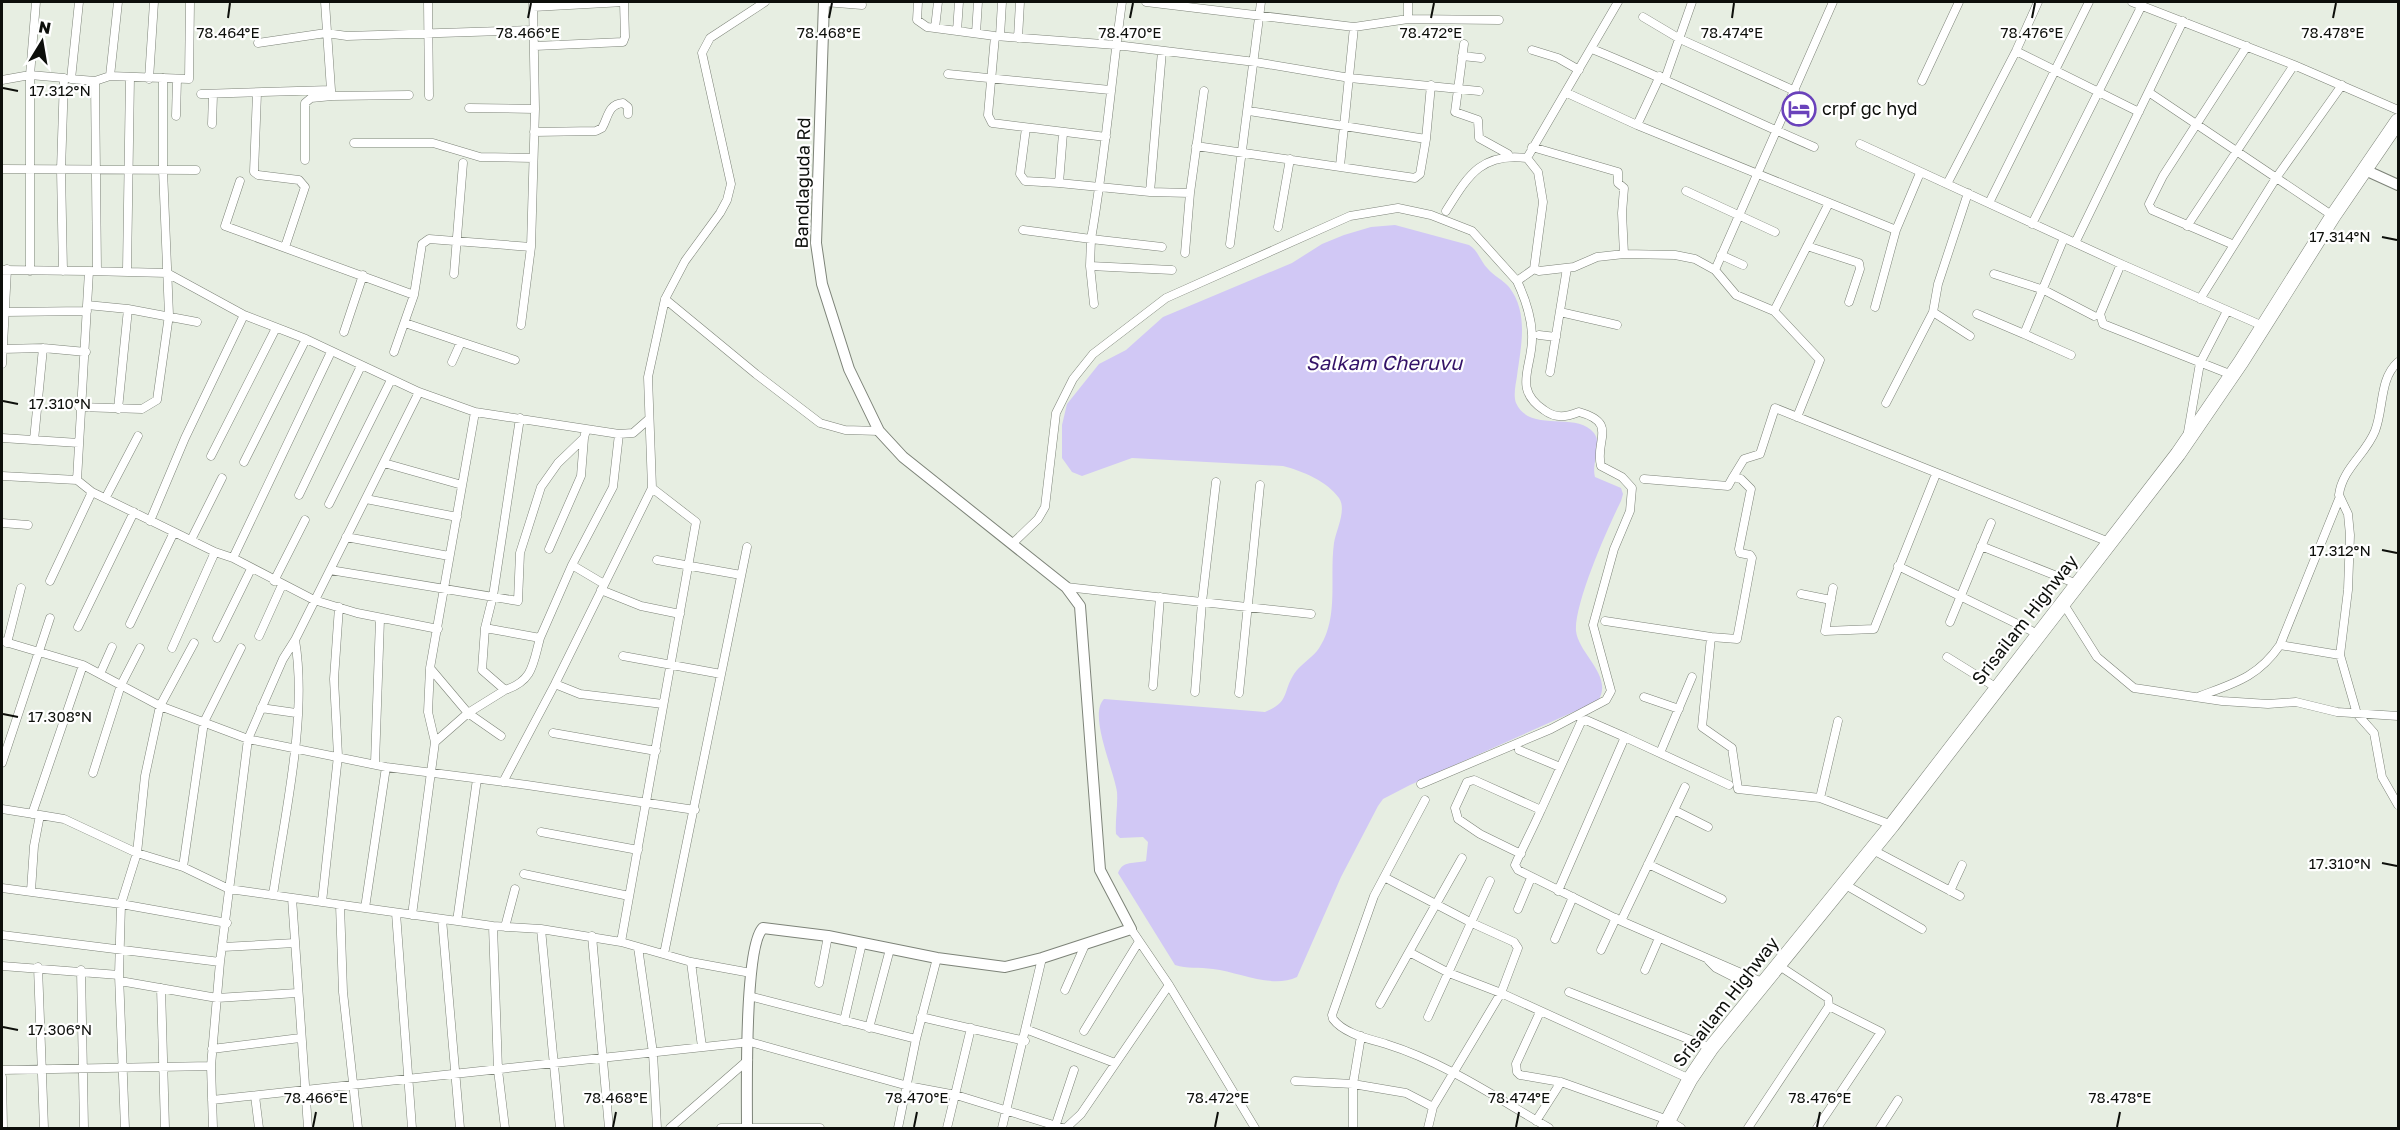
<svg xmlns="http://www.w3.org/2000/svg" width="2400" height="1130" viewBox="0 0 2400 1130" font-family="'Golos Text',sans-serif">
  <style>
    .water { fill: #d1c8f5 }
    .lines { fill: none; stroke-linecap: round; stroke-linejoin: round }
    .street-casing { stroke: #7d8378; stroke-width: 9 }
    .secondary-casing { stroke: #7d8378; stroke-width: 12 }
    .highway-casing { stroke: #7d8378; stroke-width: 16 }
    .street { stroke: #fff; stroke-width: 8 }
    .secondary { stroke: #fff; stroke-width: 10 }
    .highway { stroke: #fff; stroke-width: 15 }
    .ticks { fill: none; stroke: #0d0f0b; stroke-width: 2 }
    .labels { text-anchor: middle; stroke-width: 4.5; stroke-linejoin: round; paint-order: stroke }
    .poi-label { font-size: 18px; fill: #0d0f0b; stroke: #fff; text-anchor: start }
    .street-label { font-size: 18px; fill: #0d0f0b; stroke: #fff }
    .water-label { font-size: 20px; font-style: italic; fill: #331267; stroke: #fff }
    .ticks-label { font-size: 15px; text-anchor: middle; fill: #0d0f0b; stroke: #fff; stroke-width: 4.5; stroke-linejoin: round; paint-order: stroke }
  </style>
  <rect width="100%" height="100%" fill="#e7eee2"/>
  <path class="water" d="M1395 225 1469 245C1478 250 1480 261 1488 269 1494 276 1503 280 1509 287 1529 313 1521 346 1517 376 1516 383 1513 395 1516 403 1530 434 1576 410 1594 433 1603 445 1591 463 1595 477L1621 488 1623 494 1621 501C1608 527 1574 604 1576 631 1579 655 1614 676 1598 701L1410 785 1383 799 1378 806 1341 877 1297 977C1272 989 1239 972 1213 969 1199 967 1187 969 1175 965L1118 873C1123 860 1134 864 1146 861L1148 842 1143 837 1120 838 1116 834C1115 820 1118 806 1117 792 1114 770 1088 715 1104 699L1265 712C1290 702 1282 693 1294 674 1300 665 1310 659 1317 651 1340 620 1329 579 1334 543 1336 530 1347 510 1339 498 1327 481 1302 471 1283 466L1132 458 1082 476 1072 472 1062 458V425L1067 404 1099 364 1126 350 1163 317 1292 263 1322 244 1344 235 1371 227Z"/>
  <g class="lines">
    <defs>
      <path id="street" d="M79 2 71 79 95 81 110 76 189 79 190 2
        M325 2 331 90
        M428 2 429 96
        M824 2 862 5
        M918 2 917 20 927 27 995 36 1116 45 1255 62 1350 78 1479 91
        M1122 2C1111 81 1105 160 1091 239L1162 247
        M1146 2 1354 27 1408 19 1499 20
        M2132 2 2294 65 2398 110
        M533 7 624 2 625 37 623 42 535 46
        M1643 17 1680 39 1795 91
        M1408 19V2
        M935 28 938 2
        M957 31 959 2
        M976 33 978 2
        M995 36 988 115 992 123 1106 137
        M1000 36 1002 2
        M1018 38 1020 2
        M258 43 326 33 347 36 534 30
        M1464 44 1455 112 1478 120 1479 138 1508 154
        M1592 49C1667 79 1739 115 1814 147
        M1532 50 1558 58 1579 70
        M2016 51 2139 112
        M1462 56 1481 58
        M948 74 1110 90
        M110 76 118 2
        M149 79 154 2
        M1665 79 1692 2
        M2 80 30 75 64 78 61 170 63 271
        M95 81 97 271
        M1922 81 1959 2
        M257 93 254 172 258 175 299 180 305 187 285 247
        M1567 93 1637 125 1896 230 1875 307
        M2150 93 2333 216
        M201 94 331 90
        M332 96 409 95
        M469 108 535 109
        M176 116 177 79
        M212 124 213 95
        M1637 125 1660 76
        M1026 128 1020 174 1025 181 1059 183 1063 133
        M534 132 596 131 602 128C608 118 608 104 623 103L628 107V114
        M1426 139 1431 85
        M354 143H433L480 157 533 158
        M1860 144 2121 264 2263 326
        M1196 146 1415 178 1420 174 1426 139 1249 111
        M1532 147 1618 172V183L1624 188 1622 213 1624 254 1675 255 1695 259 1715 270 1736 295 1774 311 1820 360 1797 417
        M1527 158 1618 2
        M305 160V103L311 98 332 96 331 90
        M1340 166 1354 27
        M2 169 196 170
        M240 181 225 226 414 295 422 244 429 239 531 247
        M1059 183 1150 192 1162 51
        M1947 184 2016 51 2038 2
        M1686 191 1775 232
        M1150 192 1190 193
        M1989 203 2089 2
        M1446 211C1468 176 1481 152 1527 158L1538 172 1543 202 1534 269 1539 271 1574 267 1597 257 1624 254
        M2032 224 2142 5
        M2187 226 2294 65
        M1278 227 1290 159
        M1023 230 1091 239 1090 266 1094 304
        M1896 230 1920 173
        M2064 238 2024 334 2071 355
        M2075 243 2183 21
        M1230 244 1261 2
        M2234 245 2152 210 2149 204 2163 176 2247 46
        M1807 246 1859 263 1860 269 1849 302
        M1185 253 1190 193 1204 91
        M1721 255 1743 265
        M2121 264 2100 314 2103 324 2232 375
        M1090 266 1172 270
        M2 270 89 271
        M127 270 130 77
        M1715 270 1833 2
        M30 271V75L36 2
        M454 274 463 163
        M1994 274 2044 290 2094 316
        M665 299 756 374 820 423 845 430 879 431
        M2200 299 2276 178 2342 85
        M87 305 128 309 197 322
        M1774 311 1829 203
        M5 312 87 311
        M1560 312 1617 325
        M1933 312 1970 336
        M1977 314 2024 334
        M405 323 461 342 452 362
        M521 325 531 247 535 109 533 2
        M344 332 363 275
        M1539 335 1556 337
        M461 342 515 360
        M2 349 43 348 86 352
        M394 352 414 295
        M2398 362C2379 379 2384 408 2375 431 2366 454 2342 469 2339 495L2348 514 2350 535 2348 590 2340 655 2357 714 2374 733 2382 777 2398 805
        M2 364 7 269
        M1550 372 1567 268
        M1886 403 1933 312 1938 284 1968 193
        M79 407 142 409 157 400 169 315 163 170V78
        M118 409 128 309
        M520 418 493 596 485 628 482 670 505 690C533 681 533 664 540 638
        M2188 432 2200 363 2227 311
        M2 438 79 443
        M34 440 43 348
        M211 456 276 328
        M244 462 306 339
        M384 463 462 485
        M2 476 77 480 92 492 215 552 233 558 314 600 357 613 438 629
        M1644 479 1728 486 1733 477
        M77 480 89 271 167 273 244 315 306 339 419 392 475 412 619 434 633 433 649 419
        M652 488 696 522 621 942 691 962 751 973
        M299 495 361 366
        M106 497 138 436
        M366 499 457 517
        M329 504 391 380
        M150 521 185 438 244 315
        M2 523 28 525
        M346 537 449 556
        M191 540 222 478
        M1012 544 1038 519 1045 507 1056 413 1073 379 1093 354 1166 298 1350 216 1398 208 1431 215 1472 231 1517 281
        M1981 546 2077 584
        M549 549 581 476 584 438
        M233 558 331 352
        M657 560 741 575
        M1898 566 2038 634
        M330 570 518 601 520 553 541 487 558 463 584 438 586 430
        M50 581 92 492
        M274 581 305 520
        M604 584 572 565 613 487 619 434
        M1066 587 1311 614
        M1833 588 1825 631 1874 629 1936 474
        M601 590 641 606 680 614
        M1801 594 1831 600
        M2063 603 2097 657 2134 688 2222 701 2268 704 2296 702 2337 712 2398 716
        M1605 621 1711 637
        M1950 622 1991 523
        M130 624 174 532
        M78 627 134 512
        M485 628 540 638 572 565
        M259 636 282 585
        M217 638 251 569
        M2 641 83 665 160 706 248 739 386 767 527 785 695 810
        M7 643 21 588
        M2280 645 2339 499
        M172 648 215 552
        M623 656 721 674
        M1947 657 1997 688
        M430 668 468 713 501 736
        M100 674 112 647
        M555 684 580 694 663 704
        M1153 686 1160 597
        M1195 692 1202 602 1216 482
        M1239 693 1260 485
        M2200 696C2235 683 2258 677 2280 645L2340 655
        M1644 697 1679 709
        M261 708 296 713
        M553 733 656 751
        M1625 737 1729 785
        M435 742 428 712 430 668 475 412
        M1519 750 1560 767
        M1660 753 1692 677
        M2 763 50 618
        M375 763 380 619
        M93 773 121 685 140 648
        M503 782 555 684 652 488 648 377 665 299 685 261 720 213 727 200 731 184 702 53 710 38 765 2
        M1421 784 1551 729 1606 700 1611 691 1593 625 1614 549 1630 511 1632 488 1622 477 1601 466C1594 441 1619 423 1579 412 1566 417 1556 419 1544 410 1511 388 1534 366 1532 334 1531 315 1525 298 1517 281L1534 269
        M1820 798 1838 721
        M1425 800 1374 896 1332 1015 1333 1019C1344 1034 1370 1039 1386 1044 1444 1062 1497 1098 1549 1128
        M2 809 40 815 34 846 31 891
        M1541 810 1581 722 1586 720 1625 737 1558 891
        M1674 810 1708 827
        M32 814 83 665
        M40 815 64 819 137 853 183 867 229 889 493 926 541 929 621 942
        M1892 825 1820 798 1738 789 1732 748 1702 727 1711 637 1737 639 1752 558 1750 555 1740 553 1739 549 1751 489 1741 479 1733 477 1744 459 1760 454 1775 408 2109 542
        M541 832 638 850
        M1871 849 1960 896
        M1521 854 1480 834 1458 819 1455 808 1467 782 1474 780 1541 810C1533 828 1523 847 1515 865L1518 870 1621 921 1764 983
        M1462 858 1409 952 1449 973 1501 993 1690 1079
        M1648 864 1722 899
        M183 867 204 722 241 648
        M524 874 629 896
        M1384 877 1472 923 1514 942 1518 948 1501 993 1433 1107 1428 1128
        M1844 884 1922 929
        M2 888 121 904 227 923
        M1950 891 1962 865
        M273 895C284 818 308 717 295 640L419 392
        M292 898 308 1128
        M322 902 338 756 334 679 339 607
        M340 905 343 992 358 1128
        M365 908 386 767
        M1518 909 1531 878
        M396 913 412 1128
        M412 915 435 742 468 713 505 690
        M442 919 460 1128
        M457 921 477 779
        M1621 921 1685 787
        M493 926 498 1070 505 1128
        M505 927 515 889
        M541 929 560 1128
        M1131 929 1169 985 1255 1128
        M2 935 220 962
        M592 936 609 1128
        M1555 939 1573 897
        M223 947 295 943
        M638 947 653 1053 657 1128
        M1601 950 1616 918
        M664 954 747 547
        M1709 961 1716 968 1759 990
        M691 962 702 1047
        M2 966 119 975
        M38 967 44 1128
        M81 970 84 1128
        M1645 970 1659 938
        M120 981 217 998 297 993
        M819 983 828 936
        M161 988 165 1128
        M1065 990 1085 945
        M1569 992 1711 1048
        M749 996 916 1039
        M1380 1004 1409 952
        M1540 1012 1516 1064 1517 1072 1520 1075 1561 1082 1668 1120 1681 1128
        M921 1017 1025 1041
        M1428 1017 1490 881
        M844 1021 862 943
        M869 1028 890 949
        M1028 1030 1115 1063
        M1084 1031 1138 943
        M212 1049 300 1038
        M2 1070 211 1066
        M2 1077 3 1128
        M1295 1081 1353 1084 1406 1093 1433 1107
        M255 1096 259 1128
        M212 1100 750 1042 908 1086 956 1095 1063 1128
        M1536 1121 1561 1082
        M1055 1127 1074 1070
        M125 1128 119 975 121 904 137 853 145 776 160 706 194 643
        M213 1128 211 1066 220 962 248 739 283 659 295 640
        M670 1128 748 1060
        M721 1128H820
        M898 1128 916 1039 937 958
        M947 1128 971 1028
        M1002 1128 1042 958
        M1066 1128 1081 1114 1169 985
        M1353 1128V1084L1361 1036
        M1748 1128 1829 1006 1828 998 1778 965
        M1817 1128 1881 1032 1829 1006
        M1880 1128 1898 1100"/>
      <path id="secondary" d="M2365 170 2398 185
        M747 1128C747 1095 744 946 763 928L828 936 937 958 1005 967 1042 958 1131 929 1100 870 1080 606 1066 587 903 457 879 431 849 369 822 284 816 243 824 2"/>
      <path id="highway" d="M1664 1128 1690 1079 1711 1048 1892 825 2178 454 2241 362 2333 216 2398 121"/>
    </defs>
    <use href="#street" class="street-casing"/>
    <use href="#secondary" class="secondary-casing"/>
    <use href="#highway" class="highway-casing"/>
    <use href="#street" class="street"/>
    <use href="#secondary" class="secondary"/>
    <use href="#highway" class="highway"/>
  </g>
  <path class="ticks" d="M228 18 230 3M528 18 531 3M829 18 832 3M1130 18 1133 3M1431 18 1434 3M1732 18 1734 3M2032 18 2035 3M2333 18 2336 3M3 88 18 91M2382 237 2397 240M3 401 18 404M2382 550 2397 553M3 714 18 717M2382 863 2397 866M3 1027 18 1030M313 1127 316 1112M613 1127 616 1112M914 1127 917 1112M1215 1127 1218 1112M1516 1127 1519 1112M1817 1127 1820 1112M2117 1127 2120 1112"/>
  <defs>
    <symbol id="hotel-ring" viewBox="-11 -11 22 22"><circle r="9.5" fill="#fff" stroke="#6a42bb" stroke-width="1.5"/><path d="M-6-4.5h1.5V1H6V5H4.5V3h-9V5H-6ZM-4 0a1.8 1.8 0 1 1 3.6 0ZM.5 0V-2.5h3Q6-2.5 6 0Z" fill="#6a42bb"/></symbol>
  </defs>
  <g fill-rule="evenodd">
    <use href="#hotel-ring" x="1780" y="90" width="38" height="38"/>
  </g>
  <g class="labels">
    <g class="poi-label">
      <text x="1822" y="115">crpf gc hyd</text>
    </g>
    <g class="street-label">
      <text transform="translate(803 183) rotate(-89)" y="6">Bandlaguda Rd</text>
      <text transform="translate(2025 620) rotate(-52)" y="6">Srisailam Highway</text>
      <text transform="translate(1726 1002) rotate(-52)" y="6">Srisailam Highway</text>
    </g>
    <g class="water-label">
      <text x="1384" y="370">Salkam Cheruvu</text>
    </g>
  </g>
  <g class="ticks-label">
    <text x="228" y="38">78.464°E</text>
    <text x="528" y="38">78.466°E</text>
    <text x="829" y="38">78.468°E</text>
    <text x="1130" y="38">78.470°E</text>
    <text x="1431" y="38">78.472°E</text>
    <text x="1732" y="38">78.474°E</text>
    <text x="2032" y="38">78.476°E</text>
    <text x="2333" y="38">78.478°E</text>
    <text x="60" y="96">17.312°N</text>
    <text x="2340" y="242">17.314°N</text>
    <text x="60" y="409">17.310°N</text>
    <text x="2340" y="556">17.312°N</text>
    <text x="60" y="722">17.308°N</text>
    <text x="2340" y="869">17.310°N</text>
    <text x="60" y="1035">17.306°N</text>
    <text x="316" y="1103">78.466°E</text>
    <text x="616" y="1103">78.468°E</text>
    <text x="917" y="1103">78.470°E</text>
    <text x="1218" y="1103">78.472°E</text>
    <text x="1519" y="1103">78.474°E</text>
    <text x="1820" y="1103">78.476°E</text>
    <text x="2120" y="1103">78.478°E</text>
  </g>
  <rect width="2400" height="1130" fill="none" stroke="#0d0f0b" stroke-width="6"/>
  <g transform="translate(42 42) rotate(11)" stroke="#ffffff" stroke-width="4.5" paint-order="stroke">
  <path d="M0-4.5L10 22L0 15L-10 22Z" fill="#0d0f0b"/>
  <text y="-9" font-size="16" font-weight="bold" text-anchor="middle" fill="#0d0f0b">N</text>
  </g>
</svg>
